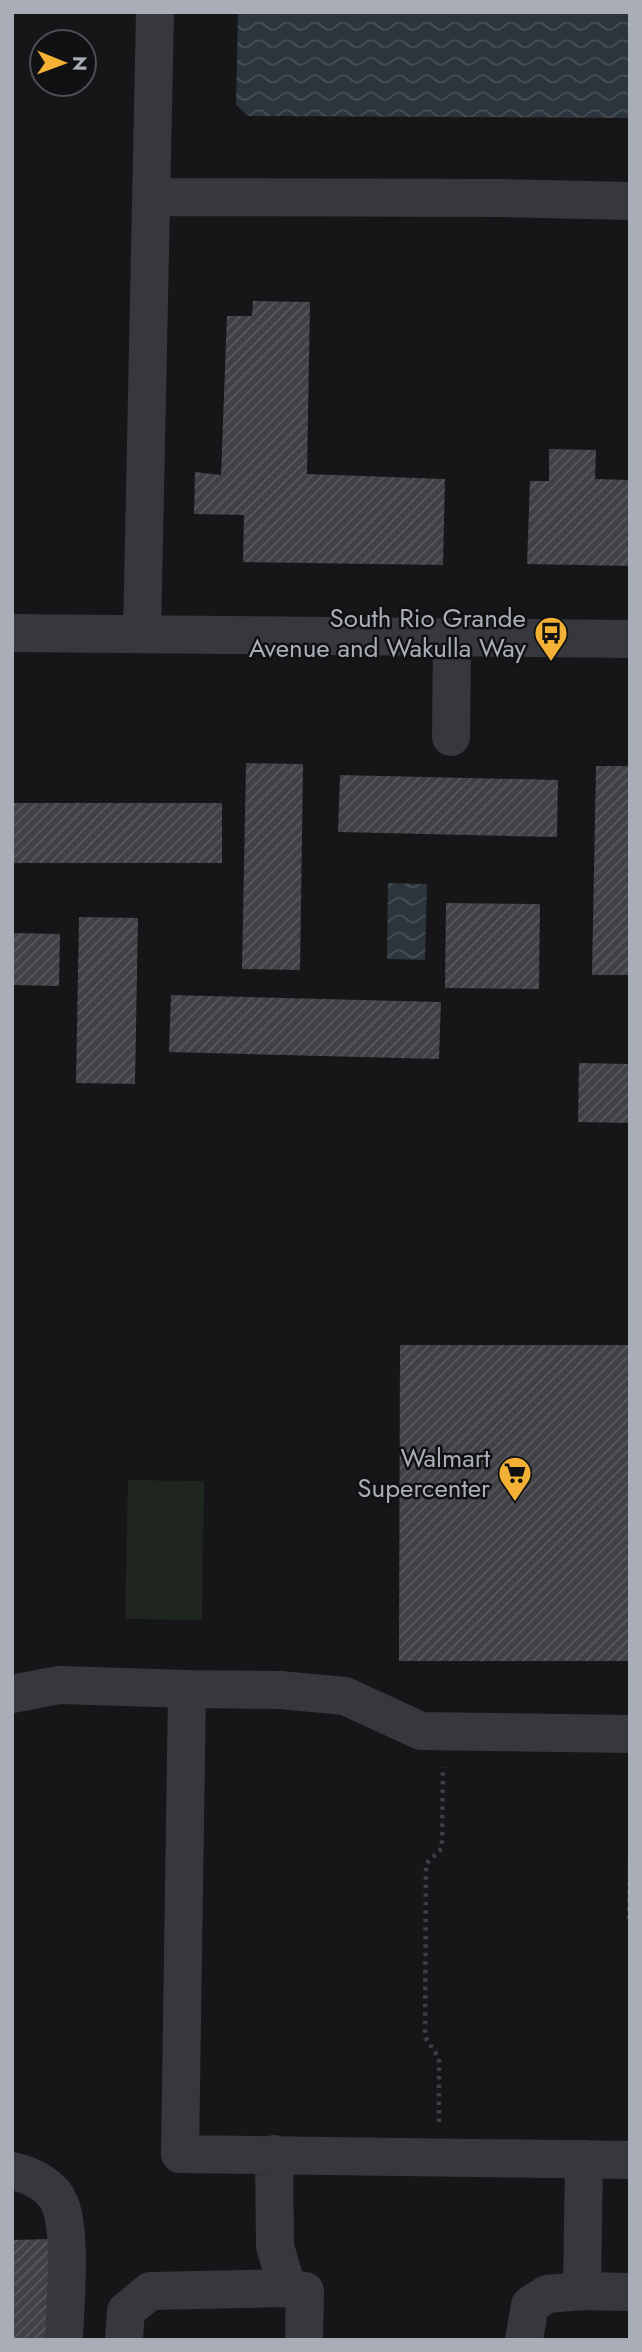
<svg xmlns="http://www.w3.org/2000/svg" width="642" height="2352" viewBox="0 0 642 2352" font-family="Jost,sans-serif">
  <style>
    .garden { fill: #1e261f }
    .water { fill: url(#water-waves) }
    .building { fill: url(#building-hatch) }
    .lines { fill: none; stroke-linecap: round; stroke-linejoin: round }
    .path { stroke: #3d3f44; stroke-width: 4.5; stroke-dasharray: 3.5 5; stroke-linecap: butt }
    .minor { stroke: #37383d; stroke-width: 38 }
    .labels { text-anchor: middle; stroke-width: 5; stroke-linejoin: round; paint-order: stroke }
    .poi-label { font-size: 26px; fill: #a8adb8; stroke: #111113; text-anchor: end }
  </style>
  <defs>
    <pattern id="water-waves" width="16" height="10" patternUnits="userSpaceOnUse" patternTransform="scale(1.75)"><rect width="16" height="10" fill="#2c353c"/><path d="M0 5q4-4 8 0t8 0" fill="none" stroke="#485056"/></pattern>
    <pattern id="building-hatch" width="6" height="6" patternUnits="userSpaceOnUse" patternTransform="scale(1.75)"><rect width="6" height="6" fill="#404145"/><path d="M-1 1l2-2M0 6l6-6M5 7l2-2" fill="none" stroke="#595a5e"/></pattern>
  </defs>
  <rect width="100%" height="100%" fill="#161618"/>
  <path class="garden" d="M128 1480 204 1481 202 1620 125 1619Z"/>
  <path class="water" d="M238 12H630V118L248 116 236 105Z
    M388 883 427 884 425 960 387 959Z"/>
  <path class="building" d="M253 301 310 302 307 474 445 479 443 565 243 562 244 515 194 514 195 472 221 475 227 316H252Z
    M549 449 596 450 595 479 630 480V566L527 564 530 481H549Z
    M246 763 303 764 300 970 242 969Z
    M596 766H630V975H592Z
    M340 775 558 780 557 837 338 832Z
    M12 803H222V863H12Z
    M446 903 540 904 539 989 445 988Z
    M79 917 138 918 135 1084 76 1083Z
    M12 933 60 934 59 986 12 985Z
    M171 995 441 1002 439 1059 169 1052Z
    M579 1063 630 1064V1123L578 1122Z
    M400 1345H630V1661H399Z
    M50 2239V2340H12V2240Z"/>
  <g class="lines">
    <path class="path" d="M629 1919 630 1855
      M439 2122V2058L425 2037 426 1864 442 1848 443 1767"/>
    <path class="minor" d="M152 197 500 198 630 201
      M12 633 630 639
      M142 634 155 12
      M451 737 452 637
      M12 1694 59 1685 187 1689
      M630 1734 421 1731 345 1696 280 1690 187 1689 180 2154 630 2160
      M274 2154 275 2246 287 2288 305 2291 304 2340
      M12 2171C31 2175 52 2185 60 2204 72 2236 65 2304 64 2340
      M582 2291 584 2159
      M124 2340 126 2311 150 2291 287 2288
      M524 2340 530 2305 547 2294 582 2291 630 2292"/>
  </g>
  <defs>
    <symbol id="bus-pin" viewBox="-11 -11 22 30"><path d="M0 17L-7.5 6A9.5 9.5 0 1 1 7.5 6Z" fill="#f2b134" stroke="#111113"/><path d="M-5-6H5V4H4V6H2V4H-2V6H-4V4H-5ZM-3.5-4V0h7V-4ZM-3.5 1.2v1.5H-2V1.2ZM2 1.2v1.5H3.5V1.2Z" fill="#111"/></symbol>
    <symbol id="supermarket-pin" viewBox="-11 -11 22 30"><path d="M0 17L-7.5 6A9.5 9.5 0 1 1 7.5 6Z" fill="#f2b134" stroke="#111113"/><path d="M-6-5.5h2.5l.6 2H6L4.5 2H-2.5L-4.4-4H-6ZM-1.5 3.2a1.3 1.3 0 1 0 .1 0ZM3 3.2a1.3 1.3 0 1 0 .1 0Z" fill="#111"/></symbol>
  </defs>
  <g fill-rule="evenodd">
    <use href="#bus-pin" x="532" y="614" width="38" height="52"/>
    <use href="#supermarket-pin" x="496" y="1454" width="38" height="52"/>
  </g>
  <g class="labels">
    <g class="poi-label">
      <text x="526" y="627">South Rio Grande<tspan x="526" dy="30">Avenue and Wakulla Way</tspan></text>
      <text x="490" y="1467">Walmart<tspan x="490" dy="30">Supercenter</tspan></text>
    </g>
  </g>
  <rect width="642" height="2352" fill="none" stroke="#a8adb8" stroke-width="28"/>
  <g transform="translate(63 63) rotate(91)"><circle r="33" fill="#111113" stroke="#4d4f55" stroke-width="2"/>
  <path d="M0-5L12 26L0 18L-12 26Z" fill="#f2b134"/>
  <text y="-10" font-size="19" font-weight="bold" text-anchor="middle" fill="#a8adb8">N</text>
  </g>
</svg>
